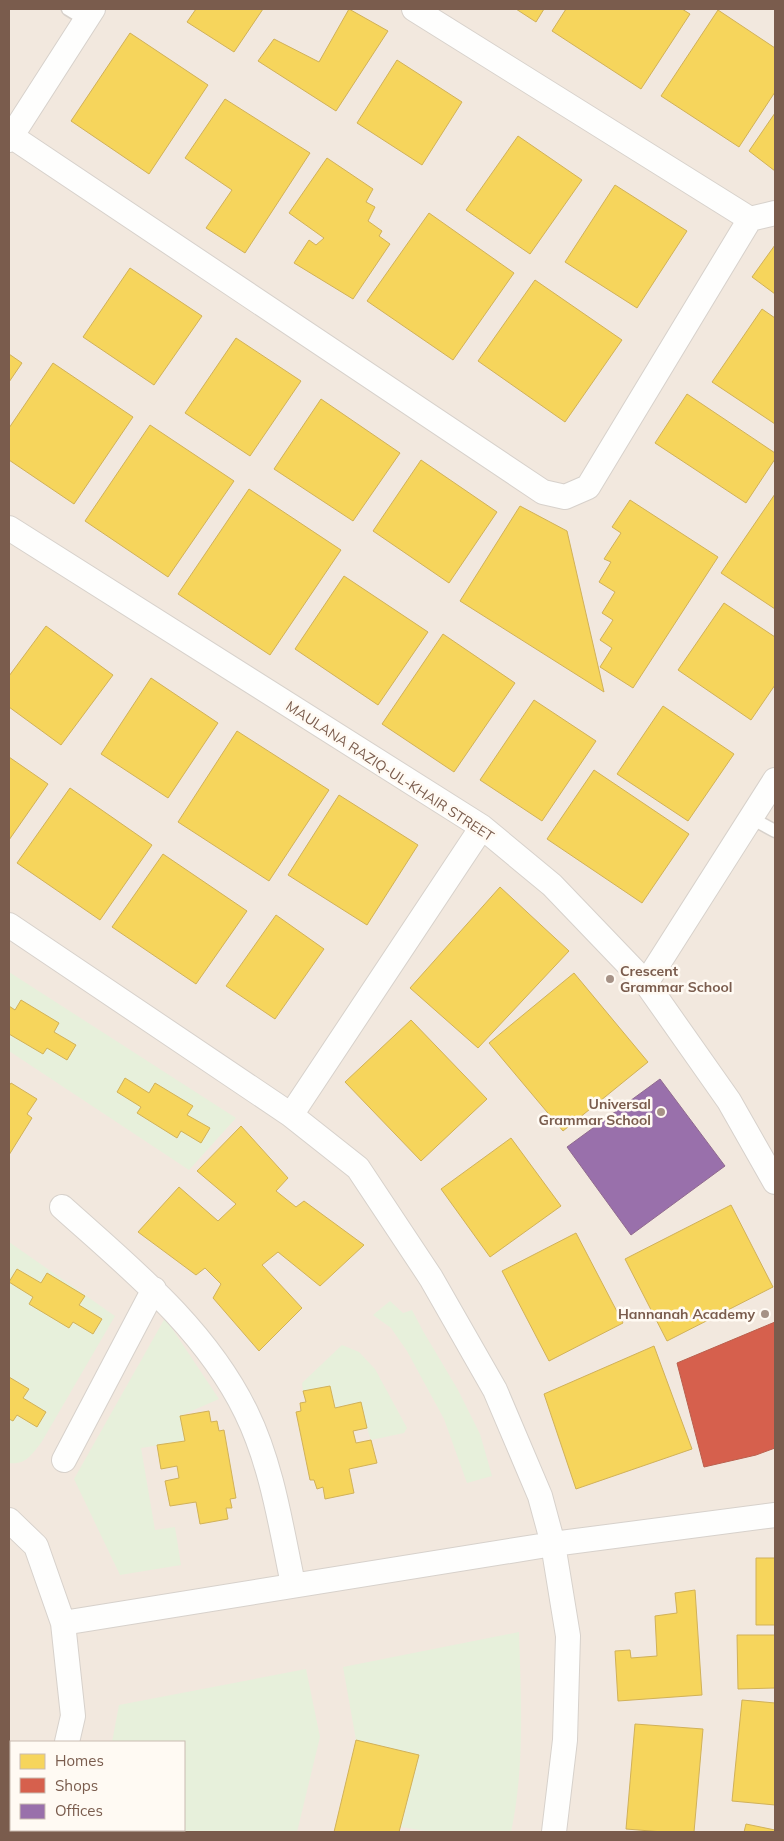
<svg xmlns="http://www.w3.org/2000/svg" width="784" height="1841" viewBox="0 0 784 1841" font-family="Mulish,sans-serif">
  <style>
    .residential { fill: #f2e8de; fill-rule: evenodd }
    .green { fill: #e7f0db }
    .homes { fill: #f6d55c; stroke: #d1b158 }
    .shops { fill: #d6604d; stroke: #ba5f4d }
    .offices { fill: #9970ab; stroke: #906a8f }
    .lines { fill: none; stroke-linecap: round; stroke-linejoin: round }
    .service-casing { stroke: #d7d1cb; stroke-width: 15 }
    .minor-casing { stroke: #d7d1cb; stroke-width: 26 }
    .service { stroke: #fefefd; stroke-width: 12 }
    .minor { stroke: #fefefd; stroke-width: 24 }
    .poi-dot { fill: #a69286; stroke: #fffaf3; stroke-width: 2 }
    .labels { text-anchor: middle; stroke-width: 5; stroke-linejoin: round; paint-order: stroke }
    .street-label { font-size: 14px; fill: #7a5c4d; stroke: #fffaf3 }
    .poi-label { font-size: 14px; font-weight: bold; fill: #7a5c4d; stroke: #fffaf3; text-anchor: end }
  </style>
  <rect width="100%" height="100%" fill="#f9f5f0"/>
  <path class="residential" d="M9 9H775V1832H9ZM11 1742H184V1830H11Z"/>
  <path class="green" d="M9 972 236 1118 189 1170 9 1051Z
    M9 1242 115 1316 41 1443C31 1455 26 1465 9 1463Z
    M390 1301 403 1313 412 1310 423 1331 458 1390 480 1434 492 1476 467 1483 444 1419 407 1351 391 1328 373 1315Z
    M165 1318 219 1399 180 1416 185 1441 141 1448 155 1530 175 1527 181 1565 120 1575 74 1479Z
    M342 1345 359 1352 375 1369 407 1428 404 1433 371 1440 367 1428 361 1402 335 1408 330 1386 303 1391 302 1383Z
    M519 1632C521 1699 525 1767 511 1832H431L401 1827 419 1755 356 1740 343 1667Z
    M306 1669 320 1737 297 1832H94L95 1830H184V1742H112L119 1705Z"/>
  <path class="homes" d="M196 9H263L234 52 187 22Z
    M349 9 388 31 336 111 258 61 274 39 319 62Z
    M516 9H544L536 22Z
    M566 9H682L690 14 641 89 552 31Z
    M718 10 775 48V92L739 147 661 96Z
    M130 33 208 85 149 174 71 121Z
    M397 60 462 102 422 165 357 123Z
    M225 99 310 153 245 253 206 228 232 190 185 158Z
    M775 113V171L749 151Z
    M518 136 582 180 530 254 466 210Z
    M327 158 373 189 366 202 375 207 368 221 382 231 379 236 390 244 353 299 294 263 309 240 316 245 324 238 289 213Z
    M615 185 687 231 637 308 565 262Z
    M429 213 514 273 453 360 367 301Z
    M775 245V294L752 277Z
    M130 268 202 316 154 385 83 337Z
    M535 280 622 340 565 422 478 361Z
    M762 309 775 318V424L712 382Z
    M236 338 301 381 250 456 185 413Z
    M9 354 22 363 9 382Z
    M53 363 133 417 74 504 9 460V428Z
    M687 394 775 453V459L746 503 655 443Z
    M321 399 400 453 353 521 274 469Z
    M150 425 234 481 168 577 85 521Z
    M421 460 497 512 449 583 373 531Z
    M249 489 341 550 270 655 178 594Z
    M775 494V609L721 573Z
    M630 500 718 557 633 688 600 667 612 648 600 640 613 620 602 613 615 592 599 582 611 562 604 559 621 533 612 527Z
    M520 506 567 531 604 692 460 601Z
    M344 576 428 632 378 705 295 649Z
    M724 603 775 637V685L751 720 678 670Z
    M46 626 113 675 61 745 9 707V676Z
    M443 634 515 683 454 772 382 724Z
    M151 678 218 723 168 798 101 754Z
    M534 700 596 741 542 821 480 780Z
    M663 706 734 754 688 821 617 774Z
    M237 731 329 790 269 881 178 822Z
    M9 757 48 784 9 840Z
    M594 770 689 834 642 903 547 839Z
    M70 788 152 845 100 920 17 863Z
    M339 795 418 845 367 925 288 875Z
    M163 854 247 911 196 984 112 927Z
    M500 887 569 951 478 1048 410 988Z
    M276 915 324 949 275 1019 226 986Z
    M574 973 648 1062 563 1131 489 1043Z
    M21 1000 59 1023 54 1032 76 1045 67 1060 47 1048 43 1054 9 1034V1006L15 1010Z
    M411 1020 487 1099 421 1161 345 1082Z
    M125 1078 149 1093 155 1083 193 1106 187 1115 210 1128 201 1143 181 1131 177 1138 137 1113 141 1107 117 1092Z
    M11 1083 37 1099 27 1114 32 1118 9 1155V1086Z
    M241 1126 288 1178 276 1191 296 1207 304 1201 364 1245 320 1286 278 1252 262 1265 302 1308 259 1351 213 1298 221 1284 205 1268 196 1275 138 1232 179 1187 218 1221 236 1204 197 1171Z
    M511 1138 561 1206 490 1257 441 1189Z
    M731 1205 773 1287 667 1341 625 1259Z
    M576 1233 623 1323 549 1361 502 1271Z
    M17 1269 41 1283 47 1273 85 1296 79 1305 102 1319 93 1334 73 1322 69 1328 29 1304 33 1297 9 1282Z
    M654 1346 692 1449 576 1489 544 1394Z
    M9 1377 29 1389 23 1398 46 1412 37 1427 17 1415 13 1421 9 1419Z
    M330 1386 335 1408 361 1402 367 1428 353 1431 356 1443 371 1440 377 1463 349 1469 354 1493 325 1499 323 1487 317 1489 314 1480H310L296 1412 301 1411 300 1403 306 1402 303 1391Z
    M209 1411 211 1422 217 1421 219 1431 224 1430 236 1498 230 1499 232 1508H226L228 1519 200 1524 196 1502 170 1506 165 1481 179 1478 177 1466 161 1469 157 1445 185 1441 180 1416Z
    M756 1558H775V1625H756Z
    M695 1590 702 1695 618 1701 615 1651 630 1650 631 1658 657 1656 655 1616 677 1613 675 1593Z
    M737 1635H775V1688L738 1689Z
    M742 1700 775 1703V1805L732 1801Z
    M635 1724 703 1729 694 1832H663L626 1829Z
    M356 1740 419 1755 399 1832H334Z
    M746 1824 775 1830V1832H744Z"/>
  <path class="shops" d="M775 1322V1448L756 1455 704 1467 677 1363Z"/>
  <path class="offices" d="M660 1079 725 1166 631 1235 567 1147Z"/>
  <g class="lines">
    <defs>
      <path id="service" d="M68 9 86 20
        M751 818 775 831"/>
      <path id="minor" d="M414 9 750 219 775 213
        M11 136 543 492 565 497 588 487 750 219
        M9 140 93 9
        M9 528 482 827 552 885 646 983 729 1101 775 1182
        M9 925 291 1115 358 1168 431 1278 495 1390 540 1496 553 1544 568 1636 565 1740 554 1832
        M646 983 775 780
        M291 1115 482 827
        M62 1207C130 1268 205 1328 246 1412 272 1465 281 1527 293 1584
        M64 1460 154 1289
        M9 1520 36 1546 63 1623 73 1716 67 1742
        M63 1623 553 1544 775 1515
        M42 1832 43 1830"/>
    </defs>
    <use href="#service" class="service-casing"/>
    <use href="#minor" class="minor-casing"/>
    <use href="#service" class="service"/>
    <use href="#minor" class="minor"/>
  </g>
  <g class="poi-dot">
    <circle cx="610" cy="979" r="5"/>
    <circle cx="661" cy="1112" r="5"/>
    <circle cx="765" cy="1314" r="5"/>
  </g>
  <g class="labels">
    <g class="street-label">
      <text transform="translate(390 771) rotate(33)" y="5">MAULANA RAZIQ-UL-KHAIR STREET</text>
    </g>
    <g class="poi-label">
      <text x="620" y="976" text-anchor="start">Crescent<tspan x="620" dy="16">Grammar School</tspan></text>
      <text x="651" y="1109">Universal<tspan x="651" dy="16">Grammar School</tspan></text>
      <text x="755" y="1319">Hannanah Academy</text>
    </g>
  </g>
  <rect width="784" height="1841" fill="none" stroke="#7a5c4d" stroke-width="20"/>
  <rect x="10" y="1741" width="175" height="90" fill="#fffaf3" stroke="#cabbb1"/>
  <rect x="20" y="1754" width="25" height="15" fill="#f6d55c" stroke="#cabbb1"/>
  <text x="55" y="1766" font-size="15" fill="#7a5c4d">Homes</text>
  <rect x="20" y="1778" width="25" height="15" fill="#d6604d" stroke="#cabbb1"/>
  <text x="55" y="1791" font-size="15" fill="#7a5c4d">Shops</text>
  <rect x="20" y="1804" width="25" height="15" fill="#9970ab" stroke="#cabbb1"/>
  <text x="55" y="1816" font-size="15" fill="#7a5c4d">Offices</text>
</svg>
